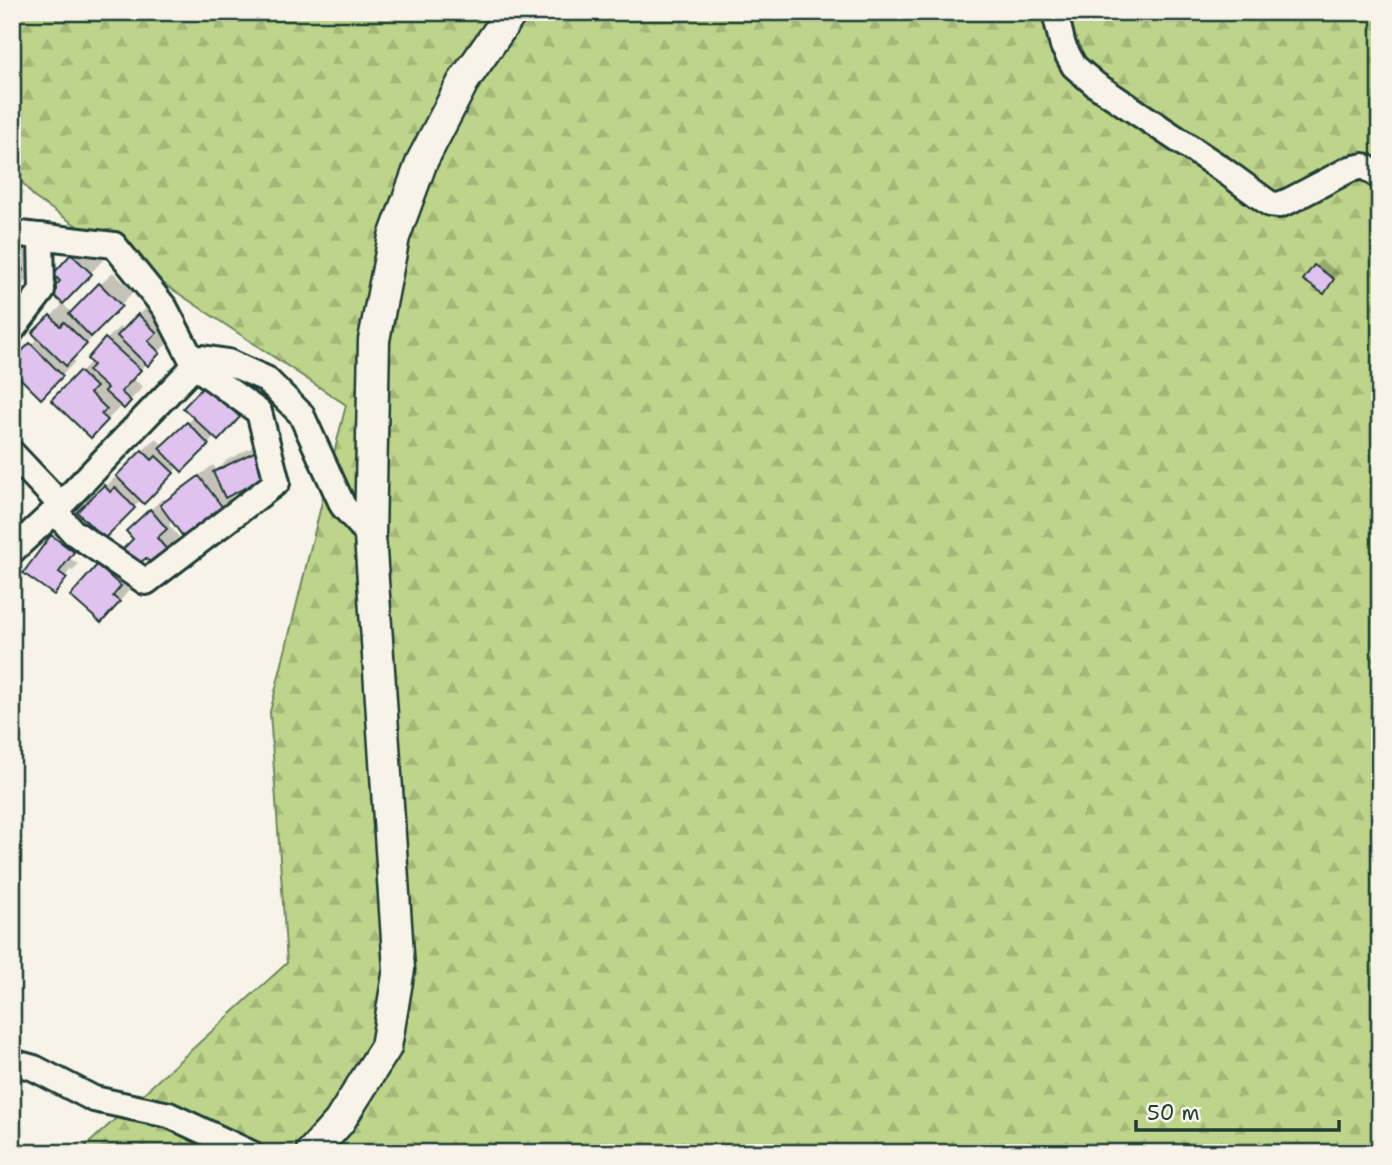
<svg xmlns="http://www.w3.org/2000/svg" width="1392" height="1165" viewBox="0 0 1392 1165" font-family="'Shantell Sans',sans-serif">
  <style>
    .forest { fill: url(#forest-firs); stroke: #6e885f; stroke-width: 2 }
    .shadow { fill: #0003 }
    .building { fill: #e0c2ef; stroke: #1f3d34; stroke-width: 2 }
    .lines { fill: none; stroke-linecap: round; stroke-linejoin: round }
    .minor-casing { stroke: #1f3d34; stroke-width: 30 }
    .tertiary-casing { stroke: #1f3d34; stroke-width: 35 }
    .minor { stroke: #f7f3e8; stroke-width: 24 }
    .tertiary { stroke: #f7f3e8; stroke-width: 30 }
  </style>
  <defs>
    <pattern id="forest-firs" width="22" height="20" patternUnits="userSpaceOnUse" patternTransform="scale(1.75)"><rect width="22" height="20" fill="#bdd48a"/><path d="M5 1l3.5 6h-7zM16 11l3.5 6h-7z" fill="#a2b778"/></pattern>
  </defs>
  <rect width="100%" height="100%" fill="#f7f3e8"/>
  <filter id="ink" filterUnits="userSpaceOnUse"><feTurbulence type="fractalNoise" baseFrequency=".0143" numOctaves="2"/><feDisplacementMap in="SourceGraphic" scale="14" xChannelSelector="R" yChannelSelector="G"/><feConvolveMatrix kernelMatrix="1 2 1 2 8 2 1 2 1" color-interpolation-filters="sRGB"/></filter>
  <g filter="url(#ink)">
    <path class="forest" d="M12 12H1380V1153H78L287 963 270 712 346 405 35 198 12 170Z"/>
    <path class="shadow" d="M12 230 34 256 26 264 34 274 12 294Z
      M85 243 103 260 63 302 62 281 55 274Z
      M1321 260 1339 273 1324 292 1315 266Z
      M113 272 133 292 97 329 99 331 71 358 75 362 41 396 12 363 39 337 35 333 63 304 72 313Z
      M151 303 168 319 159 328 171 340 132 378 143 387 124 407 122 405 91 436 53 400 92 361 106 340 119 327 124 331Z
      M219 373 252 404 218 438 216 436 182 469 179 466 144 502 142 499 104 537 79 512 156 438 164 446 195 416Z
      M269 439 233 492 234 494 222 507 173 520 169 525 179 537 152 563 135 539 141 519 163 498 166 501 213 465 217 471 227 460Z
      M65 523 86 538 71 559 78 564 73 571 70 570 62 581H66L54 593 26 573 52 536Z
      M111 554 132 572 124 582 131 588 114 608 73 596Z"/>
    <path class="building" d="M71 254 92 274 63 304 50 292 60 281 53 274Z
      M12 257 23 270 14 277 22 288 12 296Z
      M1314 265 1334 279 1324 294 1303 280Z
      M99 283 122 306 91 337 69 314Z
      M138 314 157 333 148 341 160 353 148 366 117 336Z
      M50 315 60 326 64 322 87 344 66 366 32 333Z
      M105 338 141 370 121 392 131 401 124 409 104 391 107 388 88 371 93 365 87 359Z
      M30 343 63 376 41 399 12 370V361Z
      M79 371 96 387 90 393 107 409 101 414 108 420 91 438 51 400Z
      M205 385 240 417 218 441 183 408Z
      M187 422 209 445 182 472 159 448Z
      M142 450 152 460 156 456 174 473 144 504 116 476Z
      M256 451 269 476 225 498 213 472Z
      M199 476 223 508 184 538 160 505Z
      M104 485 110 492 115 487 135 508 104 539 77 512Z
      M150 509 167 529 157 538 168 551 152 565 146 558 137 565 123 549 133 539 126 531Z
      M51 535 74 552 59 572 67 578 54 595 23 573Z
      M97 565 121 586 113 596 120 602 101 623 70 596Z"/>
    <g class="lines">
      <defs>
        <path id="minor" d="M1055 12 1063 46 1074 66 1096 85 1222 169 1270 204 1279 205 1289 201 1350 169 1364 166 1380 177
          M12 233 114 245 165 308 195 366 259 412 277 482 146 582 73 532 55 511
          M12 330 42 291 41 236
          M12 453 61 505
          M12 551 55 511 202 358 228 362 266 379 301 414 343 506 370 536
          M12 1062 34 1068 94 1099 169 1115 250 1153"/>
        <path id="tertiary" d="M311 1153 339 1122 386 1047 399 969 370 536 374 340 394 237 422 161 463 82 512 12"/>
      </defs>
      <use href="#minor" class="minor-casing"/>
      <use href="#tertiary" class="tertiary-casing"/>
      <use href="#minor" class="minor"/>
      <use href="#tertiary" class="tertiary"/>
    </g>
  </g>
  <rect width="1392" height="1165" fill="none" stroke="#f7f3e8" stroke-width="42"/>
  <rect x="21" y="21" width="1350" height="1123" fill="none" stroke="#1f3d34" stroke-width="2.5" filter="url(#ink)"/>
  <path d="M1136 1120v10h203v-10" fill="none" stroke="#1f3d34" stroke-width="3.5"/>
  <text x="1147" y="1120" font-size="21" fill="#1f3d34" stroke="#f7f3e8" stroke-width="5" paint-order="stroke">50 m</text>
</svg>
